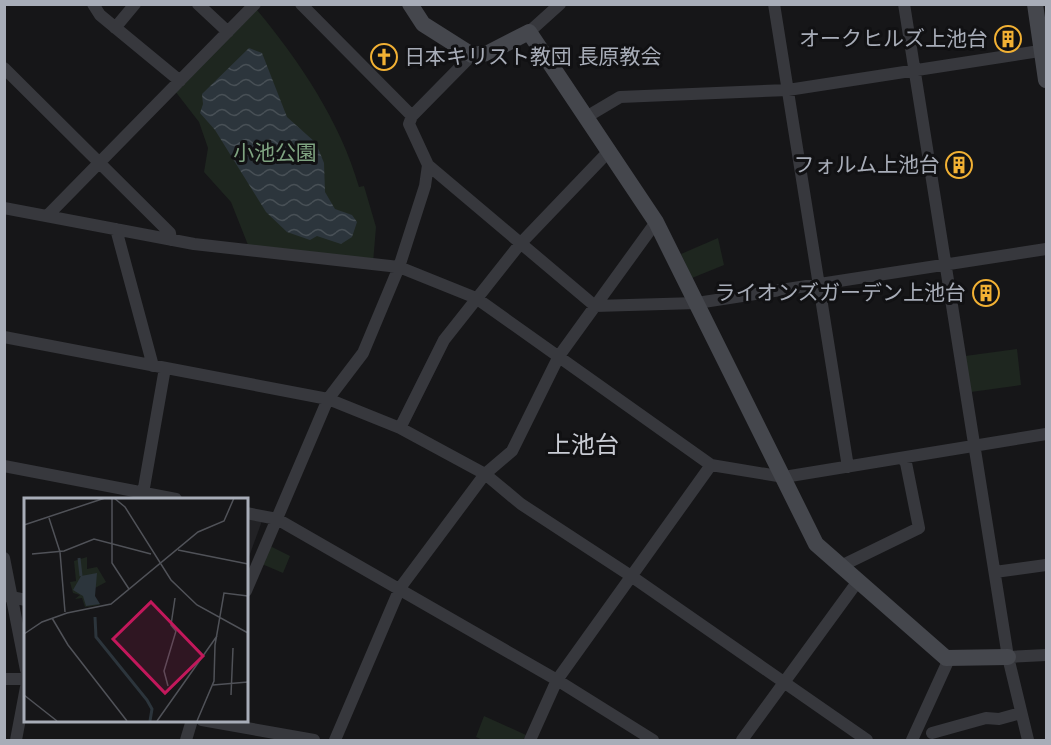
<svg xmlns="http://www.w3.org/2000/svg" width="1051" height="745" viewBox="0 0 1051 745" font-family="'Open Sans','Noto Sans JP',sans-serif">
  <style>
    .built { fill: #222225 }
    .park { fill: #1e261f }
    .water { fill: url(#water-waves) }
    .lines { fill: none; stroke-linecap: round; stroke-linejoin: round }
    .street { stroke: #37383d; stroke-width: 12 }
    .secondary { stroke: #45474d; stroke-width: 16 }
    .labels { text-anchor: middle; stroke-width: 6; stroke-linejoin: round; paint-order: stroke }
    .poi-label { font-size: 21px; fill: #a8adb8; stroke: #111113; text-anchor: end }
    .park-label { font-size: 21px; fill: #7fa381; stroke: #111113 }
    .quarter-label { font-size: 24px; fill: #c9ccd4; stroke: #111113 }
    .inset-river { fill: none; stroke: #2c353c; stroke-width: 3 }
    .inset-road { fill: none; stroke: #505258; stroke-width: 1.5 }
    .view { fill: #c2185b; fill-opacity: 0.15; stroke: #c2185b; stroke-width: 3 }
    .inset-edge { fill: none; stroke: #a8adb8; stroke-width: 3 }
  </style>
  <defs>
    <pattern id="water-waves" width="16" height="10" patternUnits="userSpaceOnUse" patternTransform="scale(1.5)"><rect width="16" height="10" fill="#2c353c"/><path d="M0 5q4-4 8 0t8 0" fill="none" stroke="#485056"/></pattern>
  </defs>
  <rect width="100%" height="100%" fill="#161618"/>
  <path class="built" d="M246 515 263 518 246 565Z"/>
  <path class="park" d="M257 10C300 62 340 121 359 187L364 186 376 227 373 263 250 250 231 202 204 172 208 148 199 122 175 91Z
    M718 238 724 265 692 278 681 254Z
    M1017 349 1021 385 971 392 965 356Z
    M270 546 290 556 283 573 262 564Z
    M484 716 526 735 523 740H483L476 737Z"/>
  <path class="water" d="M249 48 262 53 287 117 316 143 324 163 325 192 335 209 352 215 357 222 352 237 341 244 317 236 310 240 287 232 266 212 215 130 200 113 203 104 202 94Z"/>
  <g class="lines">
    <path class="street" d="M93 4 100 15 180 81
      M198 4 228 32
      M301 4 412 116
      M774 4 848 467
      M904 4 1008 657 1028 740
      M115 28 135 4
      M529 32 560 4
      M472 55 412 116 409 124 428 165 595 306 697 303 1046 249
      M4 68 170 233 171 240
      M588 116 620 97 788 90 1046 50
      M4 208 194 244 399 267 476 298 711 465 784 477 1046 434
      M47 216 255 4
      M116 229 153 366
      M4 337 328 399 400 428 485 474 521 504 631 576 867 740
      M400 428 444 340 520 244 610 150
      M4 466 176 499
      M142 499 165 368
      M246 513 277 519 557 680 653 740
      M4 558 26 670
      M841 566 919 528 906 463 902 458
      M995 572 1046 565
      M246 591 328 399 363 353 399 267 425 186 428 165
      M6 596 26 600
      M1008 657 1046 655
      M4 679H26
      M202 720 314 740
      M932 733 986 718 999 719 1021 713
      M16 740 26 687
      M186 740 192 720
      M335 740 400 588 485 474 512 451 559 356 656 222
      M530 740 557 680 711 465
      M742 740 858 581
      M912 740 949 659"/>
    <path class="secondary" d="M410 4 423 24 472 55 488 53 529 32 656 222 816 544 946 658 1008 657
      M1035 4 1046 80"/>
  </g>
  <defs>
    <symbol id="building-ring" viewBox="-11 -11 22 22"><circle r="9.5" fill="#111113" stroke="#f2b134" stroke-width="1.5"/><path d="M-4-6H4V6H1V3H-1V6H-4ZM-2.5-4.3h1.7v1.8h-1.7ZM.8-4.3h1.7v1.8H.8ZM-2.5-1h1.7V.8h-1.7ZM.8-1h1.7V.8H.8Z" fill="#f2b134"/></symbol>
    <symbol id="church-ring" viewBox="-11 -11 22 22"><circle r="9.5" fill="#111113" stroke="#f2b134" stroke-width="1.5"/><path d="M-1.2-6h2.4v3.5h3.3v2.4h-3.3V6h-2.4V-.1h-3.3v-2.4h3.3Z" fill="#f2b134"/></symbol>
  </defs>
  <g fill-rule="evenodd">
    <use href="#building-ring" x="993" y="24" width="30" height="30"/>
    <use href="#church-ring" x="369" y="42" width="30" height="30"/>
    <use href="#building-ring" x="944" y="150" width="30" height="30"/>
    <use href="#building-ring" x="971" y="278" width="30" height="30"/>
  </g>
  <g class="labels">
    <g class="poi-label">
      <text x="988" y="46">オークヒルズ上池台</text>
      <text x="404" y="64" text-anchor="start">日本キリスト教団 長原教会</text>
      <text x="940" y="172">フォルム上池台</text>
      <text x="966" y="300">ライオンズガーデン上池台</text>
    </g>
    <g class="park-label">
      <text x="275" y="160">小池公園</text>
    </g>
    <g class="quarter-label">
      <text x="583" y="453">上池台</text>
    </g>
  </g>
  <g transform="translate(24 498)">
    <rect width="224" height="224" fill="#161618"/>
    <path d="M63 59V71L73 69 82 84 71 90V102L76 107 61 109 58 100 51 101 56 97 49 95 46 84 52 83 50 63Z" fill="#1e261f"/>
    <path d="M73 75 71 98 76 106 62 108 59 98 49 92 57 78Z" fill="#2c353c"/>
    <path class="inset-river" d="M55 60 57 78M71 119 72 139 123 202 128 211 126 223"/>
    <path class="inset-road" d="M88 0V65L105 91M90 0 101 9 147 82 173 107 224 135M25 20 36 54 41 114M0 27 81 0M154 52 224 66M8 56 40 53 70 41 127 56M28 120 44 147 103 223M0 136 18 124 43 115 87 106 174 34 200 23 210 0M189 187 224 184M144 188 140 173 152 133 147 127 151 100M0 197 33 223M207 197 209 150M133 223 193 138M173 223 190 183 191 147 200 95 224 98"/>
    <path class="view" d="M127 104 179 158 141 195 89 141Z"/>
    <rect width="224" height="224" class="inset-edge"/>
  </g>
  <rect width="1051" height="745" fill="none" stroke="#a8adb8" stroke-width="12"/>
</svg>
